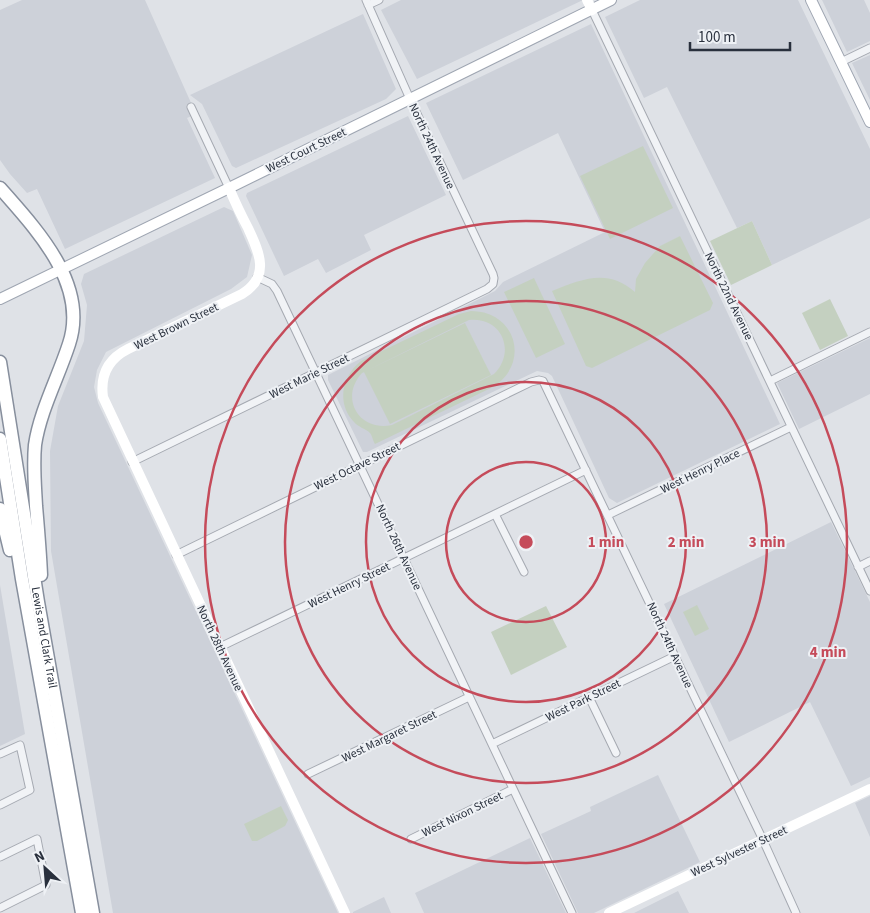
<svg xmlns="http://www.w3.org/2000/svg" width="870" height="913" viewBox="0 0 870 913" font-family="'Source Sans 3',sans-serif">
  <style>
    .built { fill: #cdd1d9 }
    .green { fill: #c4d0c0; fill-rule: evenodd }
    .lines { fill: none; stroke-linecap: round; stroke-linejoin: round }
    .street-casing { stroke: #a5a9b1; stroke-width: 9 }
    .primary-casing { stroke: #9fa6b2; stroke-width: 12 }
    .highway-casing { stroke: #878f9d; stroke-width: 15 }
    .street { stroke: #f1f3f6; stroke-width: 7 }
    .secondary { stroke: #fff; stroke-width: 10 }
    .primary { stroke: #fff; stroke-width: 10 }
    .highway { stroke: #fff; stroke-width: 12 }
    .ring { fill: none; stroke: #c54b5a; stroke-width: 2.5 }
    .labels { text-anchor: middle; stroke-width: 4; stroke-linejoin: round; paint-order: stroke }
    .street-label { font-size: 12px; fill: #29303d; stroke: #eef1f5 }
    .centre { fill: #c54b5a; stroke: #eef1f5; stroke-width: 2.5 }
    .ring-label { font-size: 15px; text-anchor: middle; font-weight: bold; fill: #c54b5a; stroke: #eef1f5; stroke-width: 4; stroke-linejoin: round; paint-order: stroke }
  </style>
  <rect width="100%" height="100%" fill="#dfe2e7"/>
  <path class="built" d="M22 0H145L196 114 187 118 215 178 65 249 37 189 27 193 10 174 0 160V10Z
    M401 0H583L417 79 381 10Z
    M640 0H798L870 149V218L772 265 752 221 737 228 667 87 644 98 605 17Z
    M822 0H864L870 13V41L847 52Z
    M363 14 396 89 386 99 236 168 232 166 202 104 190 95Z
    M591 24 780 424 617 503 609 498 552 376 548 373 537 371 367 452H363L328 380V375L495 291 503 282 605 232 558 133 463 180 426 103Z
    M870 55V100L852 63Z
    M408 116 446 195 364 235 371 250 326 273 318 259 284 276 246 196 247 193Z
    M224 207 233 211 252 255 247 277 231 289 106 352 97 370 94 387 98 403 338 913H113L51 551 50 451 58 406 84 341 87 305 81 284 84 274Z
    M870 338V394L799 429 777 383Z
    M831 522 870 602V777L851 786 810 702 729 742 664 604Z
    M0 585 25 734 0 746Z
    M658 775 700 862 594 913H578L541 834 591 811 590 807Z
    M870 796V837L855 803Z
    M530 838 566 913H424L415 893Z
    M678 891 689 913H634Z
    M384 897 391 913H353V912Z"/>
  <path class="green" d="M643 146 673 208 610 239 580 176Z
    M752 221 772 265 731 285 710 241Z
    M680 236 713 303 710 310 592 368 586 366 552 291C582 279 608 268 635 292L636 279 645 263 660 246Z
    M534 278 565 344 536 358 504 292Z
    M830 299 848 336 820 350 802 313Z
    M471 311C516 311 531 363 493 387L375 444C373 441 372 435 370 433 366 429 358 427 354 422 336 403 342 376 361 361L459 314ZM469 320C501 316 517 351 494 374L392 425C359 432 339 398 362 373Z
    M465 323 491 375 390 424 364 372Z
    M697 605 709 629 695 636 683 612Z
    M546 606 567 647 511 675 491 632Z
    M281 806 288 820 285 826 257 841H252L244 824Z"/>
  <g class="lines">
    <defs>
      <path id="street" d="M368 5 379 0
        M592 10 870 591
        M841 62 870 48
        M191 107 229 188
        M257 277 272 284 277 291 572 913
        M770 381 870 332
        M132 462 487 289 493 284 494 278 493 274 410 99 366 0
        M495 514 524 572
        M608 515 791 427
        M176 555 531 382 539 380 543 381 763 840 796 913
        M858 567 870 561
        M220 647 586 470
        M589 697 616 753
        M492 744 675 656
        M0 754 20 745 30 790 0 805
        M308 774 469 697
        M411 839 513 789
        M0 857 37 839 46 885 0 908"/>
      <path id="primary" d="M811 0 870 122
        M0 299 229 188 611 0"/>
      <g id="highway">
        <path d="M0 188C36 229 89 284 69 344 58 378 40 411 35 445 33 466 35 486 36 506 38 529 40 552 41 575"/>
        <path id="s1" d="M0 362 38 602 93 913"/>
        <path d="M0 439 22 579 82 913"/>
        <path d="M0 509 10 550"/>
      </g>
    </defs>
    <use href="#street" class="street-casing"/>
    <use href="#primary" class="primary-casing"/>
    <use href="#highway" class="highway-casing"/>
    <use href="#street" class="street"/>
    <path class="secondary" d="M587 0 592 10
      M229 188C235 202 241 215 248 228 259 252 271 276 242 294L128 349C108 359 100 375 103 397L345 913
      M609 913 870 789"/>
    <use href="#primary" class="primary"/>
    <use href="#highway" class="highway"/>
  </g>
  <g class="ring">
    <circle cx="526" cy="542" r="80"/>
    <circle cx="526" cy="542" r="160"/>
    <circle cx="526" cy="542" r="241"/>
    <circle cx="526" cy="542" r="321"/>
  </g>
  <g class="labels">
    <g class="street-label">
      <text transform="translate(432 146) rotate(65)" y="4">North 24th Avenue</text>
      <text transform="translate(306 150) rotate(-26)" y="4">West Court Street</text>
      <text transform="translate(729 296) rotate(64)" y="4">North 22nd Avenue</text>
      <text transform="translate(176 326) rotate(-26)" y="4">West Brown Street</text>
      <text transform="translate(309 376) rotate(-26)" y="4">West Marie Street</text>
      <text transform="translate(357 466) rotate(-26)" y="4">West Octave Street</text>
      <text transform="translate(700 471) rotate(-26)" y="4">West Henry Place</text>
      <text transform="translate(399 547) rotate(65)" y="4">North 26th Avenue</text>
      <text transform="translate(349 585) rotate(-26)" y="4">West Henry Street</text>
      <text dy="4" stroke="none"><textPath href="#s1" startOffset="279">Lewis and Clark Trail</textPath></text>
      <text transform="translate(670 645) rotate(65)" y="4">North 24th Avenue</text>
      <text transform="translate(220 648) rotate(65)" y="4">North 28th Avenue</text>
      <text transform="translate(583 700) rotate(-26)" y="4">West Park Street</text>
      <text transform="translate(389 736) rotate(-26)" y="4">West Margaret Street</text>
      <text transform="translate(462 814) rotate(-26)" y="4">West Nixon Street</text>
      <text transform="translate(739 851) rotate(-25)" y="4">West Sylvester Street</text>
    </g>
  </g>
  <circle cx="526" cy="542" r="8" class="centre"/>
  <g class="ring-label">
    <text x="606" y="547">1 min</text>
    <text x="686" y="547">2 min</text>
    <text x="767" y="547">3 min</text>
    <text x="828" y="657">4 min</text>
  </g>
  <g transform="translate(45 868) rotate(334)" stroke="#eef1f5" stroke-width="4" paint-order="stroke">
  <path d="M0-4L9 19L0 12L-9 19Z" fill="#29303d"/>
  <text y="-8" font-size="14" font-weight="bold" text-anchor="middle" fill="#29303d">N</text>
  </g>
  <path d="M690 42v8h100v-8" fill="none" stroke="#29303d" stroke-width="2.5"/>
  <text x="698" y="42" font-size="15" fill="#29303d" stroke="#eef1f5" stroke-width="4" paint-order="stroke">100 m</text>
</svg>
